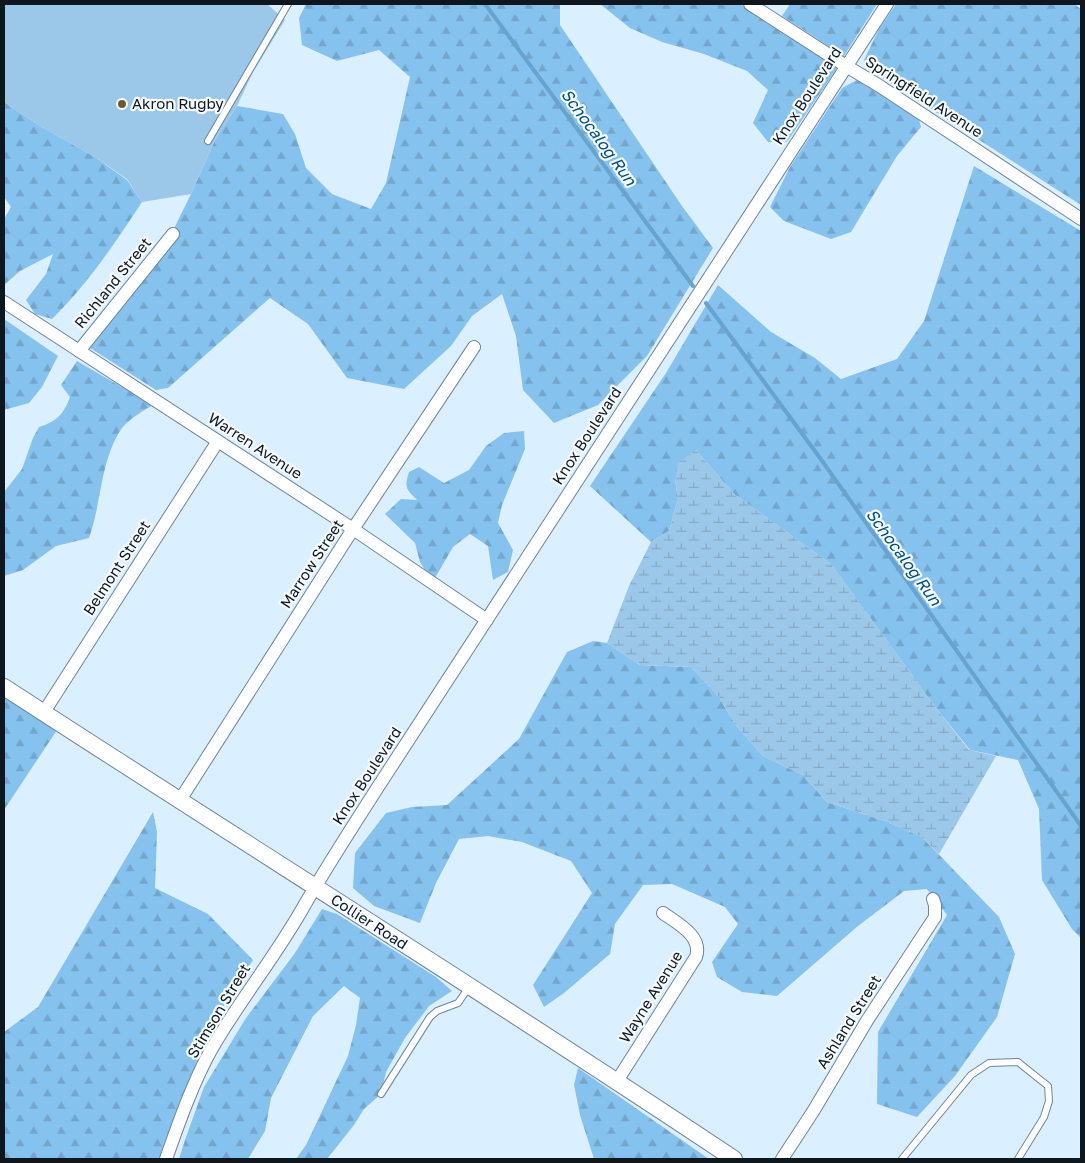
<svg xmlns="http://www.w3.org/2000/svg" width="1085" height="1163" viewBox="0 0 1085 1163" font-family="'Golos Text',sans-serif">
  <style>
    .forest { fill: url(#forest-firs) }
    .wetland { fill: url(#wetland-marsh) }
    .pitch { fill: #9bc7e8 }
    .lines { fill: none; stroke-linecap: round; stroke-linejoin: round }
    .stream { stroke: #68a3ce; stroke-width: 4 }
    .service-casing { stroke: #6e8597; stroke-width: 8 }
    .minor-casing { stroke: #6e8597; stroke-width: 14 }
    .tertiary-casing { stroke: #6e8597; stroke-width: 18 }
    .service { stroke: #fff; stroke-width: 6 }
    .minor { stroke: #fff; stroke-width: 12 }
    .tertiary { stroke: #fff; stroke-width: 16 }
    .poi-dot { fill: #6f5c2b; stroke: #f5fafe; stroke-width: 2 }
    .labels { text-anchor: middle; stroke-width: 4.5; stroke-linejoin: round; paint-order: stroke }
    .street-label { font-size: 15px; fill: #0e171e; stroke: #f5fafe }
    .poi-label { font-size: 15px; fill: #0e171e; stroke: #f5fafe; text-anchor: start }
    .water-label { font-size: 16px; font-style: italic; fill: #014f78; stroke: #f5fafe }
  </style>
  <defs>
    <pattern id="forest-firs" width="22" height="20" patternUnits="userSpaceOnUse" patternTransform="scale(1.25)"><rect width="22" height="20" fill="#86c2ee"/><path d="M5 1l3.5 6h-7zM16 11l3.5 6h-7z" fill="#72a6cc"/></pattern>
    <pattern id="wetland-marsh" width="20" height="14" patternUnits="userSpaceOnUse" patternTransform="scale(1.25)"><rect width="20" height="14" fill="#9bc7e8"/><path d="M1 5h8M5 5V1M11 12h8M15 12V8" fill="none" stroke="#84aac7"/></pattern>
  </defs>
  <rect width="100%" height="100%" fill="#daefff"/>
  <path class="forest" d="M306 4H560V25L682 206 713 248 647 356 598 405 554 423 523 390 516 336 502 294 472 316 451 346 404 389 347 378 308 324 270 298 168 388 156 390 90 348 155 267 191 194 215 140 237 106 283 114 295 134 306 168 332 194 371 209 386 183 410 77 379 50 337 61 302 45 299 18Z
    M600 4H740L837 68 787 142H768L753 123 768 90 747 71 704 54 662 42 630 28Z
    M790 4H877L844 56 782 16Z
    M896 4H1074L1081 9V205L870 70 864 60 879 29Z
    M857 80 918 116 921 127 897 156 851 232 831 239 784 221 770 207 790 167 842 88Z
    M4 102 40 126 95 157 127 180 142 202C115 243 87 285 52 319L35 314 26 300 46 274 53 254 20 271 4 285V219L11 207 4 197Z
    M974 166 1081 231V938L1072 929 1042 880 1039 809 1018 760 970 750 936 708 831 564 734 494 696 450 675 480 678 498 669 531 651 542 590 486 666 373 718 285 771 332 815 358 841 379 897 359 924 321Z
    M4 319 58 356 42 387 29 403 4 410Z
    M77 361 153 405C143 411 129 419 122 428 100 460 102 502 89 538L56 546 23 570 4 576V492L22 469 33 438 39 427C56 422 64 414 70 397L61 385Z
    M524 431 525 449 502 505 498 523 513 550 508 572 493 580 488 546 470 534 453 547 435 578 426 572 420 562 415 543 385 514 401 499 417 500C406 489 404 488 409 472L419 467 444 483 469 470 486 446 504 433Z
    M593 641 607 643 640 665 691 667 719 697 735 724 763 756 803 775 827 802 885 821 922 837 999 917 1015 954 997 1017 955 1076 917 1117 877 1104 878 1032 947 915 927 889 904 891 858 926 777 996 742 992 717 977 712 962 738 924 725 907 672 884 643 885 615 924 610 954 564 993 544 1007 533 985 592 893 571 861 522 842 488 836 459 839 436 883 420 923 374 906 353 888 355 853 386 813 412 807 447 805 519 739 567 652Z
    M4 695 57 730 4 810Z
    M153 812 157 832 155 888 208 914 253 960 219 1013 194 1068 165 1159H4V1032L38 1007Z
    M322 909 337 914 436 977 452 991 429 1006 405 1038 386 1072 381 1094 364 1109 354 1125 327 1159H296L306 1145 348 1056 356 1025 360 998 344 986 313 1016 271 1098 265 1131 248 1159H179L185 1140 204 1087 246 1018 295 953Z
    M578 1068 709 1159H594L580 1115 574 1085Z"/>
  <path class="wetland" d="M696 450 734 494 831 564 936 708 969 750 996 756 939 854 922 837 885 821 827 802 803 775 763 756 735 724 719 697 691 667 640 665 607 643 629 586 651 542 669 531 678 498 675 480 678 463Z"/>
  <path class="pitch" d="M4 4H267L285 20 253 72 237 106 215 140 191 194 142 202 127 179 95 157 40 126 4 102Z"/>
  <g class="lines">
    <path class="stream" d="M485 4 693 286
      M706 303 820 458 1081 826"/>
    <defs>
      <path id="service" d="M208 141 288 4
        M381 1094 430 1017 437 1011 458 1003 469 987
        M902 1159 971 1075 989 1063 1018 1062 1048 1086 1049 1101 1044 1117 1018 1159"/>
      <path id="minor" d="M750 4 846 66 878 85 1081 219
        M4 302 353 529 487 620
        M79 351 173 234
        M44 712 218 441
        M180 800 353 529 474 347
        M617 1081 696 957C703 936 677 923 663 913
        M166 1159C178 1125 193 1082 211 1050 239 1001 276 956 304 906 327 866 353 826 378 787L887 4
        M782 1159 814 1110 868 1019 935 917V905L933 899"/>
      <path id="tertiary" d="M4 687C247 845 493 998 734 1159"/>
    </defs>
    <use href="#service" class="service-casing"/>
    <use href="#minor" class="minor-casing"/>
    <use href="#tertiary" class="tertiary-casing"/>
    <use href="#service" class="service"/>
    <use href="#minor" class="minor"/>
    <use href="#tertiary" class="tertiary"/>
  </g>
  <circle class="poi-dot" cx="122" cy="104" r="5"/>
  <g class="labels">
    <g class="street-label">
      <text transform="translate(807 96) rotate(-57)" y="5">Knox Boulevard</text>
      <text transform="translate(924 97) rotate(33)" y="5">Springfield Avenue</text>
      <text transform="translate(113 283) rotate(-51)" y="5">Richland Street</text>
      <text transform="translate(587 436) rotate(-57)" y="5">Knox Boulevard</text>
      <text transform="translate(255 446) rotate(33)" y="5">Warren Avenue</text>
      <text transform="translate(312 564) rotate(-57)" y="5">Marrow Street</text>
      <text transform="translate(117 568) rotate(-57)" y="5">Belmont Street</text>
      <text transform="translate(367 776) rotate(-57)" y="5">Knox Boulevard</text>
      <text transform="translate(369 922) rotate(33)" y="5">Collier Road</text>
      <text transform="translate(651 997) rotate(-58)" y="5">Wayne Avenue</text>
      <text transform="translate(219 1011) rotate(-59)" y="5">Stimson Street</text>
      <text transform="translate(849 1022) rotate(-58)" y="5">Ashland Street</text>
    </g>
    <g class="poi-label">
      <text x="132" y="109">Akron Rugby</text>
    </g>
    <g class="water-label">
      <text transform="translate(599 137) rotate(54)" y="6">Schocalog Run</text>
      <text transform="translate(904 557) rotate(54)" y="6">Schocalog Run</text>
    </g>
  </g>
  <rect width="1085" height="1163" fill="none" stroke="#0e171e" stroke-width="10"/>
</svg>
